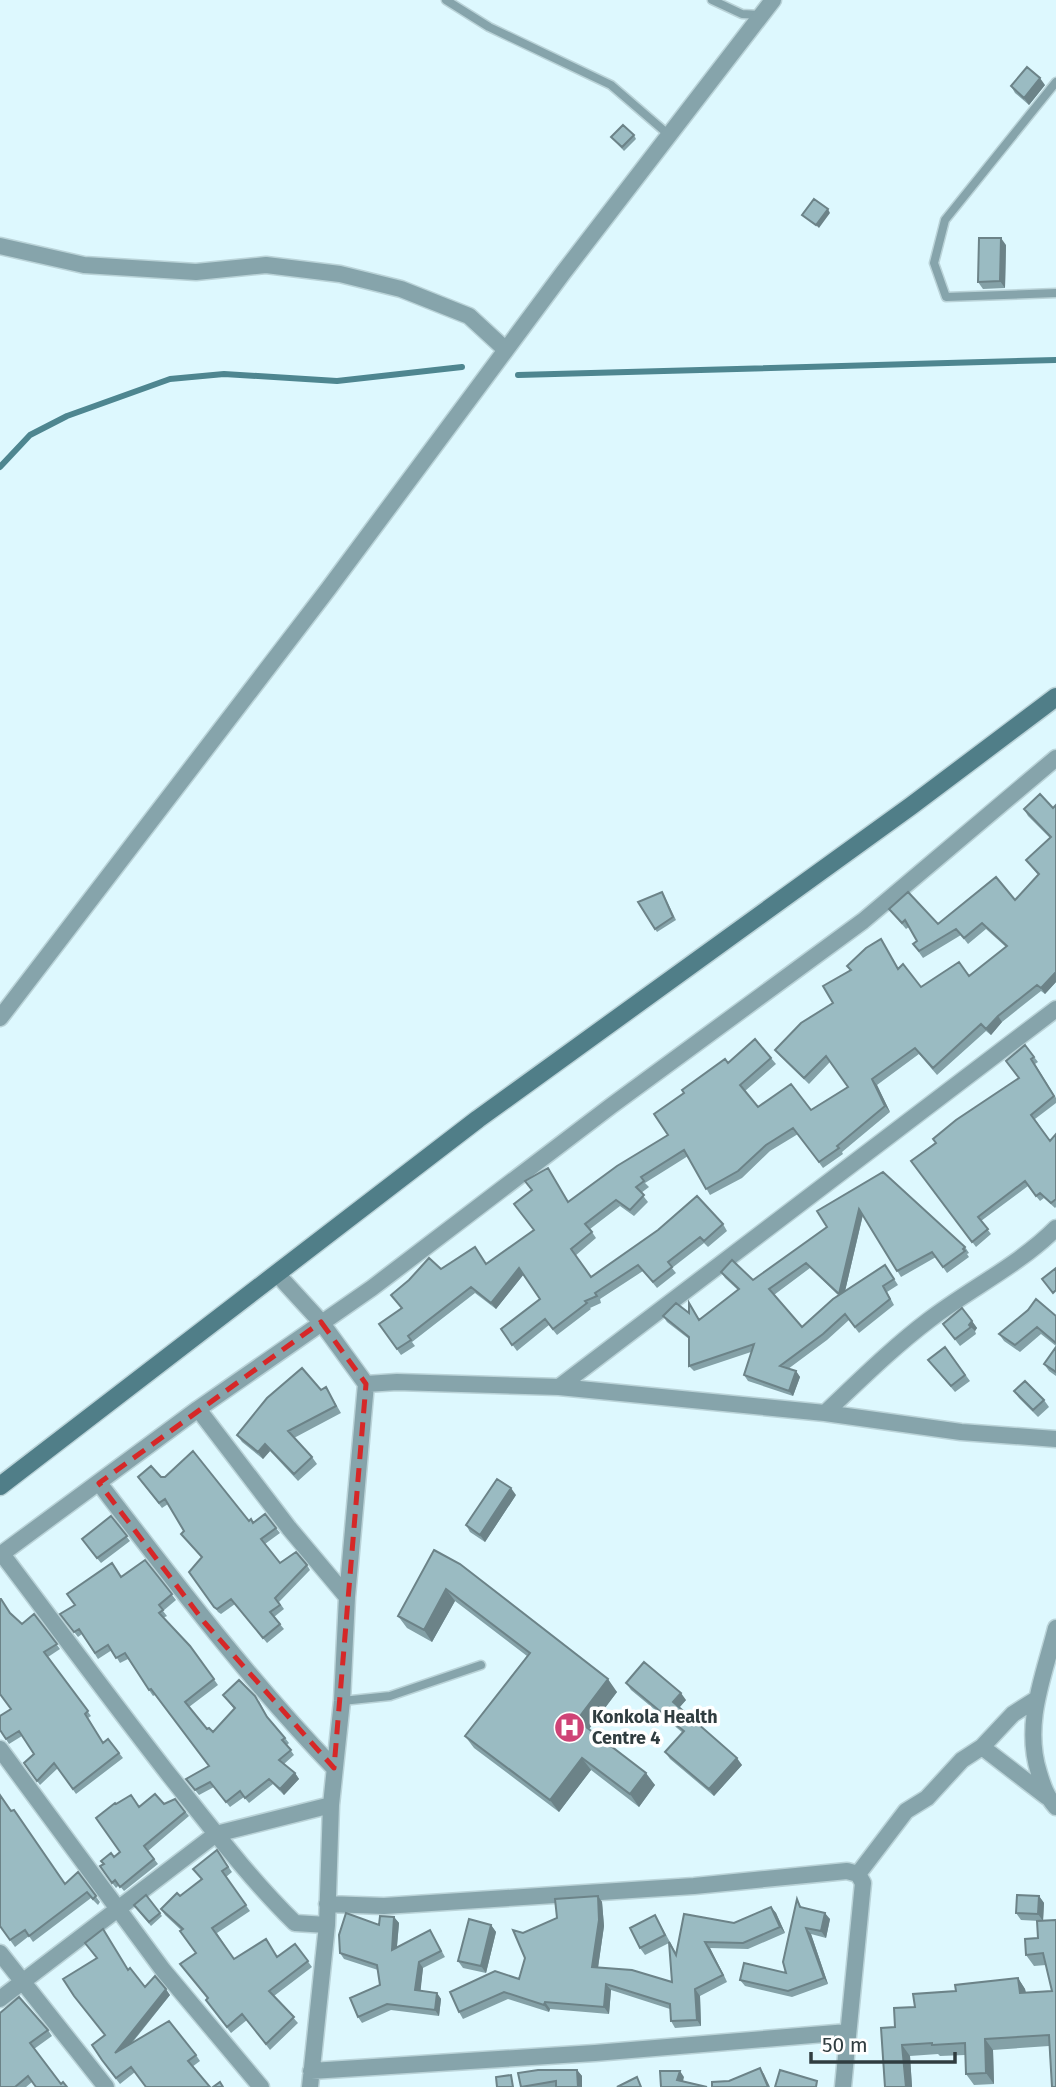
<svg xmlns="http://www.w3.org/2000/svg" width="1056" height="2087" viewBox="0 0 1056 2087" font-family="'Fira Sans',sans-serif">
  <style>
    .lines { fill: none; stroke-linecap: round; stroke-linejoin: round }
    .stream { stroke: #4e8690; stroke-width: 6 }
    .lane-casing { stroke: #bad3d8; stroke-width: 11 }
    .street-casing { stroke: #bad3d8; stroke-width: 19 }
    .secondary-casing { stroke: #bad3d8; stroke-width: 21 }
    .lane { stroke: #86a4ab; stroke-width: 8 }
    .street { stroke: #86a4ab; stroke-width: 16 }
    .secondary { stroke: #507e88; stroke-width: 18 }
    .wall { fill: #84a1a7; fill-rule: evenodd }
    .shaded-wall { fill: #6c8388 }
    .building { fill: #9abbc2; stroke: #6c8388; stroke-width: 2 }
    .marked { fill: none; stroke: #d62828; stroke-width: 5; stroke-dasharray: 14 9; stroke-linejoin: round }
    .labels { text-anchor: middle; stroke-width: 7; stroke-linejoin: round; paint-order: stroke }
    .poi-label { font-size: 18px; font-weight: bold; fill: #303d40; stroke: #fff; text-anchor: start }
  </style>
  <rect width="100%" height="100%" fill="#ddf8fe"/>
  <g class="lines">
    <path class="stream" d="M518 375 1056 360
      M0 467 30 435 67 416 170 379 224 374 337 381 462 367"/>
    <defs>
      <path id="lane" d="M446 0 489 27 611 85 669 135
        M712 0 742 14 760 15
        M1056 82 945 220 934 263 946 297 1056 293
        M342 1701 390 1696 481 1665"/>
      <path id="street" d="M0 246 84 265 196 272 266 265 340 274 401 289 469 316 506 350
        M0 1018 329 588 563 273 773 0
        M278 1275 321 1322 366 1384 347 1597 342 1701 331 1805 327 1925 310 2087
        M366 1384 397 1382 559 1387 825 1413 961 1432 1056 1439
        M559 1387 1056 1009
        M198 1409 289 1528 347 1597
        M825 1413C859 1381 892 1348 929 1320 971 1288 1019 1265 1056 1228
        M99 1483C174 1581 248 1679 334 1768
        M2 1554C58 1628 113 1703 170 1776 210 1826 249 1878 295 1923L327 1925
        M0 1555 198 1409 372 1288 611 1106 863 921 1056 758
        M1056 1628C1044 1676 1023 1723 1039 1773 1043 1786 1046 1796 1056 1807
        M982 1747 1047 1797
        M0 1749 163 1970 261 2087
        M858 1874 906 1811 927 1798 962 1760 982 1747 1013 1714 1035 1700
        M327 1904 384 1906 694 1886 847 1871 858 1874 863 1883 843 2087
        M0 1953 106 2087
        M0 1999 216 1834 331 1805
        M311 2071 595 2053 848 2032"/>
      <path id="secondary" d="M0 1486 478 1119 911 806 1056 697"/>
    </defs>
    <use href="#lane" class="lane-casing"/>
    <use href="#street" class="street-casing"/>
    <use href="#secondary" class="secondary-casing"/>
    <use href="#lane" class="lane"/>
    <use href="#street" class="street"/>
    <use href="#secondary" class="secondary"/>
  </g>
  <path class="wall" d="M1045 85 1029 105 1015 93 1011 86Z
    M634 135 636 139 624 151 611 137Z
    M1006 245 1005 288 983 289 978 282Z
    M1056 805V982L1045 994 1041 991 1002 1022 991 1035 986 1031 937 1075 919 1054 877 1085 890 1112 842 1152 843 1154 823 1168 798 1134 770 1151 742 1178 710 1195 688 1156 645 1183 649 1187 641 1193 648 1202 634 1216 620 1206 590 1229 596 1238 575 1256 591 1277 723 1224 727 1231 708 1247 704 1243 672 1268 676 1273 657 1288 643 1271 600 1299 601 1303 590 1308 591 1309 557 1335 549 1325 517 1351 501 1329 540 1299 523 1275 496 1309 475 1293 412 1342 415 1346 401 1355 379 1324 402 1309 391 1295 441 1269 486 1264 534 1230 531 1190 548 1168 568 1202 668 1135 728 1063 771 1058 776 1064 745 1091 758 1107 811 1110 848 1087 830 1062 809 1084 780 1056 775 1050 833 1003 850 971 847 966 881 939 898 968 921 987 969 976 1006 947 986 929 968 944 961 935 923 958 913 944 917 941 909 927 906 929 889 909 938 924 1015 900 1038 875 1026 860 1050 838 1028 816 1024 809 1053 808Z
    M664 895 676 920 657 932 638 902Z
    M1025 1045 1038 1062 1035 1064 1056 1098V1103L1035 1119 1050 1141 1056 1134V1207L1055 1208 1044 1198 1040 1201 1028 1186 981 1221 991 1234 976 1247 911 1161 1019 1078Z
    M883 1172 965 1247 969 1253 967 1254 969 1257 947 1273 936 1257 901 1277 863 1215 845 1291 885 1265 898 1285 887 1292 894 1305 859 1333 849 1320 827 1340 788 1369 796 1371 800 1377 793 1396 748 1381 744 1375 751 1352 694 1371 689 1366V1339L667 1322 663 1316 689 1313V1303L699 1320 738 1290 725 1278 721 1272 753 1280 827 1227ZM810 1268 838 1295 802 1327 774 1295Z
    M1056 1316V1346L1041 1334 1020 1352 1004 1341 999 1334Z
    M972 1321 977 1328 975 1331 976 1334 960 1346 943 1324Z
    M945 1347 970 1381 955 1392 928 1360Z
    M1056 1347V1376L1049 1371 1044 1364Z
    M326 1387 341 1413 294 1438 312 1457 317 1464 298 1481 270 1451 263 1459 242 1442 237 1435Z
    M1014 1391 1044 1400 1049 1407 1038 1417 1019 1398Z
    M138 1477H161L253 1523 265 1514 280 1533 265 1544 280 1563 307 1565 310 1570 279 1602 284 1609 274 1617 284 1629 267 1643 235 1604 221 1614 218 1612 189 1572 202 1558 181 1534 184 1531 168 1504 162 1508Z
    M516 1495 485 1542 470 1532 466 1525Z
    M111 1516 130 1541 101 1563 86 1545Z
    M434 1550 617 1692 589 1729 655 1785 639 1807 591 1770 559 1812 474 1748 465 1736 527 1656 455 1601 432 1642 407 1628 398 1616Z
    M145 1560 176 1600 163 1611 167 1616 163 1618 190 1646 218 1685 189 1707 207 1729 213 1732 234 1709 223 1695 259 1701 269 1720 285 1738 289 1743 287 1745 294 1755 284 1764 295 1773 299 1779 284 1795 273 1784 249 1803 244 1797 230 1807 214 1787 199 1795 186 1779 209 1766 155 1695 153 1696 128 1659 120 1663 112 1650 98 1659 82 1634 78 1637 60 1614 121 1577Z
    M11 1614 22 1624 34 1614 60 1649 48 1657 91 1716 88 1718 103 1743 108 1739 123 1758 76 1794 58 1768 40 1785 24 1763 34 1754 22 1736 9 1744 0 1730 11 1709Z
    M626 1683 686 1700 679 1708 742 1765 714 1796 670 1759 665 1752 683 1733 631 1690Z
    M175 1799 189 1816 148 1851 158 1864 124 1891 119 1885 116 1888 103 1871 104 1864 120 1852 116 1804 139 1807 164 1804Z
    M217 1850 232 1872 226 1877 250 1911 217 1933 234 1959 278 1957 295 1944 312 1967 274 1996 298 2023 270 2050 247 2020 231 2033 210 2006 208 1999 180 1964 196 1953 181 1930 165 1915 161 1909 202 1880 193 1869Z
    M78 1872 100 1902 98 1905 91 1898 33 1942 29 1936 15 1947 0 1926 65 1884Z
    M146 1895 162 1916 151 1926 136 1908Z
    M1017 1895 1039 1896 1044 1903 1043 1921 1056 1920V2087H1052L1049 2046 993 2050 994 2084 974 2085 966 2074 965 2055 940 2056 938 2054 910 2056 912 2087H885L881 2028 895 2027 894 2008 915 2007 913 1994 956 1991 955 1985 1018 1978 1025 1989 1026 1993 1052 1991 1046 1965 1034 1966 1026 1955 1025 1939 1038 1938 1037 1921H1040L1021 1920 1016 1913Z
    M598 1896 602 1902 604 1926 598 1968 672 1982 669 1943 645 1955 640 1948 659 1922 676 1953 734 1923 771 1907 776 1913 785 1933 748 1949 710 1948 727 1982 700 1996 701 2026 675 2028 671 2021 670 2009 611 1990 609 2014 550 2009 549 2012 508 1999 463 2019 459 2012 519 1979 525 1958 523 1933 557 1918Z
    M797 1899 802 1908 830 1919 826 1938 811 1934 828 1984 792 1997 745 1986 740 1980 786 1973Z
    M394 1917 399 1923 397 1947 430 1930 445 1957 423 1968 420 1991 437 1993 441 1999 439 2016 391 2010 362 2023 358 2017 380 1985 378 1970 344 1959 340 1953 379 1925Z
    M491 1925 496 1932 486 1973 463 1968 458 1961Z
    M97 1958 128 1970 145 1987 170 1995 132 2043 196 2055 200 2061 192 2067 135 2072 120 2084 106 2066 105 2035Z
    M0 2013 48 2030 52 2036 34 2049 61 2084 67 2087 32 2082 26 2087H0Z
    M577 2070 582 2076V2087H521Z"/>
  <path class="shaded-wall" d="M1040 78 1045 85 1029 105 1024 98Z
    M828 209 830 213 819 228 816 225Z
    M1001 238 1006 245 1005 288 1000 281Z
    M1056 972V982L1045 994 1041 988Z
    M998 1016 1002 1022 991 1035 986 1029Z
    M872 1079 877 1085 890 1112 885 1106Z
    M859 1209 863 1214 843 1300 839 1294Z
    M519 1268 524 1274 496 1309 491 1303Z
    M972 1321 977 1328 975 1331 969 1325Z
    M796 1371 800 1377 793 1396 789 1391Z
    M265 1444 270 1451 263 1459 258 1452Z
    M511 1488 516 1495 485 1542 480 1535Z
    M446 1589 455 1601 432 1642 424 1630Z
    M608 1679 617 1692 586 1733 577 1720Z
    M681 1693 686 1700 678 1709 673 1702Z
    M582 1758 591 1770 559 1812 550 1800Z
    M737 1758 742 1765 714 1796 709 1789Z
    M295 1773 299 1779 284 1795 280 1789Z
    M646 1773 655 1785 639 1807 630 1794Z
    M598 1896 602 1902 604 1926 597 1974 592 1967Z
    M1039 1896 1044 1903 1043 1921 1038 1914Z
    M771 1907 776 1913 785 1933 780 1927Z
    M825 1913 830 1919 826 1938 821 1931Z
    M394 1917 399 1923 396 1956 392 1950Z
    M491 1925 496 1932 486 1973 481 1966Z
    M806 1928 811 1934 828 1984 824 1978Z
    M705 1942 710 1948 727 1982 723 1975Z
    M419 1962 423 1968 420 1996 415 1990Z
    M1018 1978 1025 1989 1028 2004 1020 1993Z
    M606 1984 611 1990 609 2014 604 2007Z
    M166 1989 170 1995 119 2058 115 2053Z
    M695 1989 700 1996 701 2026 697 2020Z
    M437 1993 441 1999 439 2016 435 2010Z
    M545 2002 550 2009 549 2012 544 2005Z
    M985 2039 993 2050 994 2084 986 2073Z
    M902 2045 910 2056 912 2087H906Z
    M760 2068 764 2074 770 2087H768Z
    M577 2070 582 2076V2087H578Z
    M680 2071 684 2077 682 2086 677 2080Z"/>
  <path class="building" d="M1027 67 1040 78 1024 98 1011 86Z
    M623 125 634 135 622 147 611 137Z
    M814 199 828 209 816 225 802 215Z
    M979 238H1001L1000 281 978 282Z
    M1040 794 1053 808 1056 805V972L1041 988 1037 985 998 1016 986 1029 981 1024 933 1068 915 1048 872 1079 885 1106 837 1146 839 1148 819 1162 793 1128 766 1145 738 1171 706 1189 684 1150 641 1177 644 1181 636 1187 644 1195 630 1210 616 1200 585 1224 592 1232 571 1249 591 1277 658 1230 697 1196 723 1224 704 1241 700 1237 668 1262 672 1267 653 1282 638 1265 595 1293 597 1296 585 1301 587 1303 553 1329 545 1319 512 1345 501 1329 540 1299 519 1268 491 1303 471 1287 408 1336 411 1340 397 1349 379 1324 402 1308 391 1295 409 1280 429 1258 441 1269 475 1247 486 1264 534 1230 514 1204 532 1190 525 1181 548 1168 568 1202 617 1166 668 1135 654 1114 684 1093 682 1090 725 1059 728 1063 755 1039 771 1058 740 1085 758 1107 791 1084 811 1110 848 1087 826 1056 804 1078 775 1050 801 1023 833 1003 823 986 851 970 847 966 866 948 881 939 898 969 903 964 921 987 959 962 969 976 1007 946 982 923 964 938 956 929 919 951 913 944 917 941 905 920 902 923 889 909 908 892 938 924 996 877 1015 900 1039 874 1026 860 1051 837 1024 809Z
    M662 892 673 917 655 929 638 902Z
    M1025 1045 1034 1057 1031 1059 1054 1096 1031 1115 1050 1141 1056 1134V1199L1051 1203 1040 1193 1036 1196 1025 1181 978 1217 988 1229 972 1242 911 1161 936 1143 933 1139 956 1120 1019 1078 1006 1061Z
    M883 1172 965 1247 963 1249 965 1251 943 1267 932 1252 897 1271 859 1209 839 1294 806 1263 769 1289 802 1327 833 1299 885 1265 894 1279 883 1286 890 1299 855 1327 845 1314 823 1334 780 1366 796 1371 789 1391 744 1375 754 1344 689 1366V1337L663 1316 676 1303 689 1313V1303L699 1320 739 1289 721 1272 732 1260 753 1280 827 1227 817 1211Z
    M1056 1268V1290L1053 1293 1042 1279Z
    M1036 1299 1056 1316V1343L1037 1327 1015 1345 999 1334 1028 1310Z
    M962 1308 972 1321 969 1325 971 1327 955 1339 943 1324Z
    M945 1347 965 1375 951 1386 928 1360Z
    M1056 1347V1372L1044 1364Z
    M302 1368 321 1390 326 1387 336 1406 288 1431 312 1457 294 1474 265 1444 258 1452 237 1435 267 1398Z
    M1025 1381 1044 1400 1033 1410 1014 1391Z
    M193 1451 249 1521 251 1519 253 1523 265 1514 276 1528 261 1539 280 1563 296 1552 307 1565 275 1598 280 1605 270 1612 280 1624 263 1638 231 1599 217 1609 214 1607 189 1572 202 1557 181 1534 184 1531 165 1499 159 1503 138 1477 151 1466 161 1477H165Z
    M497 1479 511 1488 480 1535 466 1525Z
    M111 1516 127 1536 97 1558 82 1539Z
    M434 1550 460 1564 608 1679 577 1720 646 1773 630 1794 582 1758 550 1800 465 1736 530 1653 446 1589 424 1630 398 1616Z
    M145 1560 172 1594 159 1605 163 1610 159 1613 190 1646 214 1679 185 1702 207 1729 209 1728 213 1732 235 1708 223 1695 239 1680 255 1696 267 1717 285 1738 282 1740 291 1750 279 1760 295 1773 280 1789 269 1779 245 1798 240 1791 226 1802 210 1782 195 1790 186 1779 209 1766 151 1689 149 1690 125 1653 116 1658 108 1645 95 1653 79 1629 74 1632 60 1614 75 1605 67 1594 112 1563 121 1577Z
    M0 1599H1L10 1613 22 1624 34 1614 57 1644 44 1652 88 1711 85 1714 103 1743 108 1739 119 1753 73 1789 54 1763 37 1781 24 1763 34 1754 19 1731 6 1739 0 1730V1716L11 1709 0 1694Z
    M644 1662 681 1693 673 1702 737 1758 709 1789 665 1752 684 1731 626 1683Z
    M155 1794 164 1804 175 1799 185 1812 144 1846 154 1859 120 1887 115 1880 112 1883 100 1866 104 1864 101 1861 111 1853 114 1857 120 1852 96 1818 115 1803 116 1804 131 1795 139 1807Z
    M0 1795 11 1811 14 1810 65 1884 78 1872 96 1896 93 1899 87 1892 29 1936 25 1930 10 1940 0 1926Z
    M217 1850 228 1867 222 1871 246 1905 212 1928 234 1959 266 1939 277 1957 295 1944 308 1961 269 1991 294 2017 266 2044 242 2014 227 2027 206 2000 208 1998 180 1964 196 1953 180 1931 183 1929 161 1909 177 1893 180 1896 202 1879 193 1869Z
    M146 1895 160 1913 149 1922 134 1905Z
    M1017 1895 1039 1896 1038 1914 1016 1913Z
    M598 1896 599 1920 592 1967 632 1970 672 1982 669 1942 676 1955 684 1914 734 1923 771 1907 780 1927 743 1943 705 1942 723 1975 695 1989 697 2020 671 2021 670 2004 606 1984 604 2007 545 2002 544 2005 504 1992 459 2012 450 1992 495 1971 519 1979 525 1958 513 1930 523 1933 557 1918 555 1899Z
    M797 1899 800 1907 825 1913 821 1931 806 1928 824 1978 788 1991 740 1980 744 1963 786 1973 783 1962Z
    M346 1913 379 1925 380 1916 394 1917 392 1950 430 1930 441 1951 419 1962 415 1990 437 1993 435 2010 387 2004 358 2017 350 1998 380 1985 377 1965 340 1953 339 1935Z
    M655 1915 665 1935 640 1948 630 1928Z
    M469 1919 491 1925 481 1966 458 1961Z
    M1056 1920V2087H1052L1049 2035 985 2039 986 2073 966 2074 965 2043 932 2045V2043L902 2045 906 2087H885L881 2028 895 2027 894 2008 915 2007 913 1994 956 1991 955 1985 1018 1978 1020 1993 1052 1991 1043 1953 1026 1955 1025 1939 1038 1938 1037 1921Z
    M103 1929 128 1970 130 1968 145 1987 155 1976 166 1989 115 2053 169 2021 196 2055 188 2061 210 2087H146L131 2067 116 2078 102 2060 92 2045 105 2035 74 1996 63 1979 97 1958 85 1943Z
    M19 1997 48 2030 30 2043 61 2084 63 2082 67 2087H36L28 2076 15 2087H0V2013Z
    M760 2068 768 2087H712V2082L729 2081Z
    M538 2070H577L578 2087H556V2081L521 2087 518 2073Z
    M780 2070 817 2081 816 2087H775Z
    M660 2071H680L677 2080 707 2087H661Z
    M511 2075 513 2087H497L496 2077Z
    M637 2077 641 2087H617Z
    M220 2082 223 2087H213Z"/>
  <path class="marked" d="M321 1322 366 1384 334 1768 205 1623 99 1483Z"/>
  <defs>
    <symbol id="hospital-disc" viewBox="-11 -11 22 22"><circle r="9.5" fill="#cf4376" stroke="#fff"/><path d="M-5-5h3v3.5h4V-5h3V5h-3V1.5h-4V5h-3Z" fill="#fff"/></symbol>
  </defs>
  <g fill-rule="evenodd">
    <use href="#hospital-disc" x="552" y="1710" width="35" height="35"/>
  </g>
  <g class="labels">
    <g class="poi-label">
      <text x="592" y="1723">Konkola Health<tspan x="592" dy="21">Centre 4</tspan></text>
    </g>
  </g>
  <path d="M811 2052v10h144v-10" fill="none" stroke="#303d40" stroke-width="3.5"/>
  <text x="822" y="2052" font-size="21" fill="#303d40" stroke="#ffffff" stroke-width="5" paint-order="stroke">50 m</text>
</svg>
